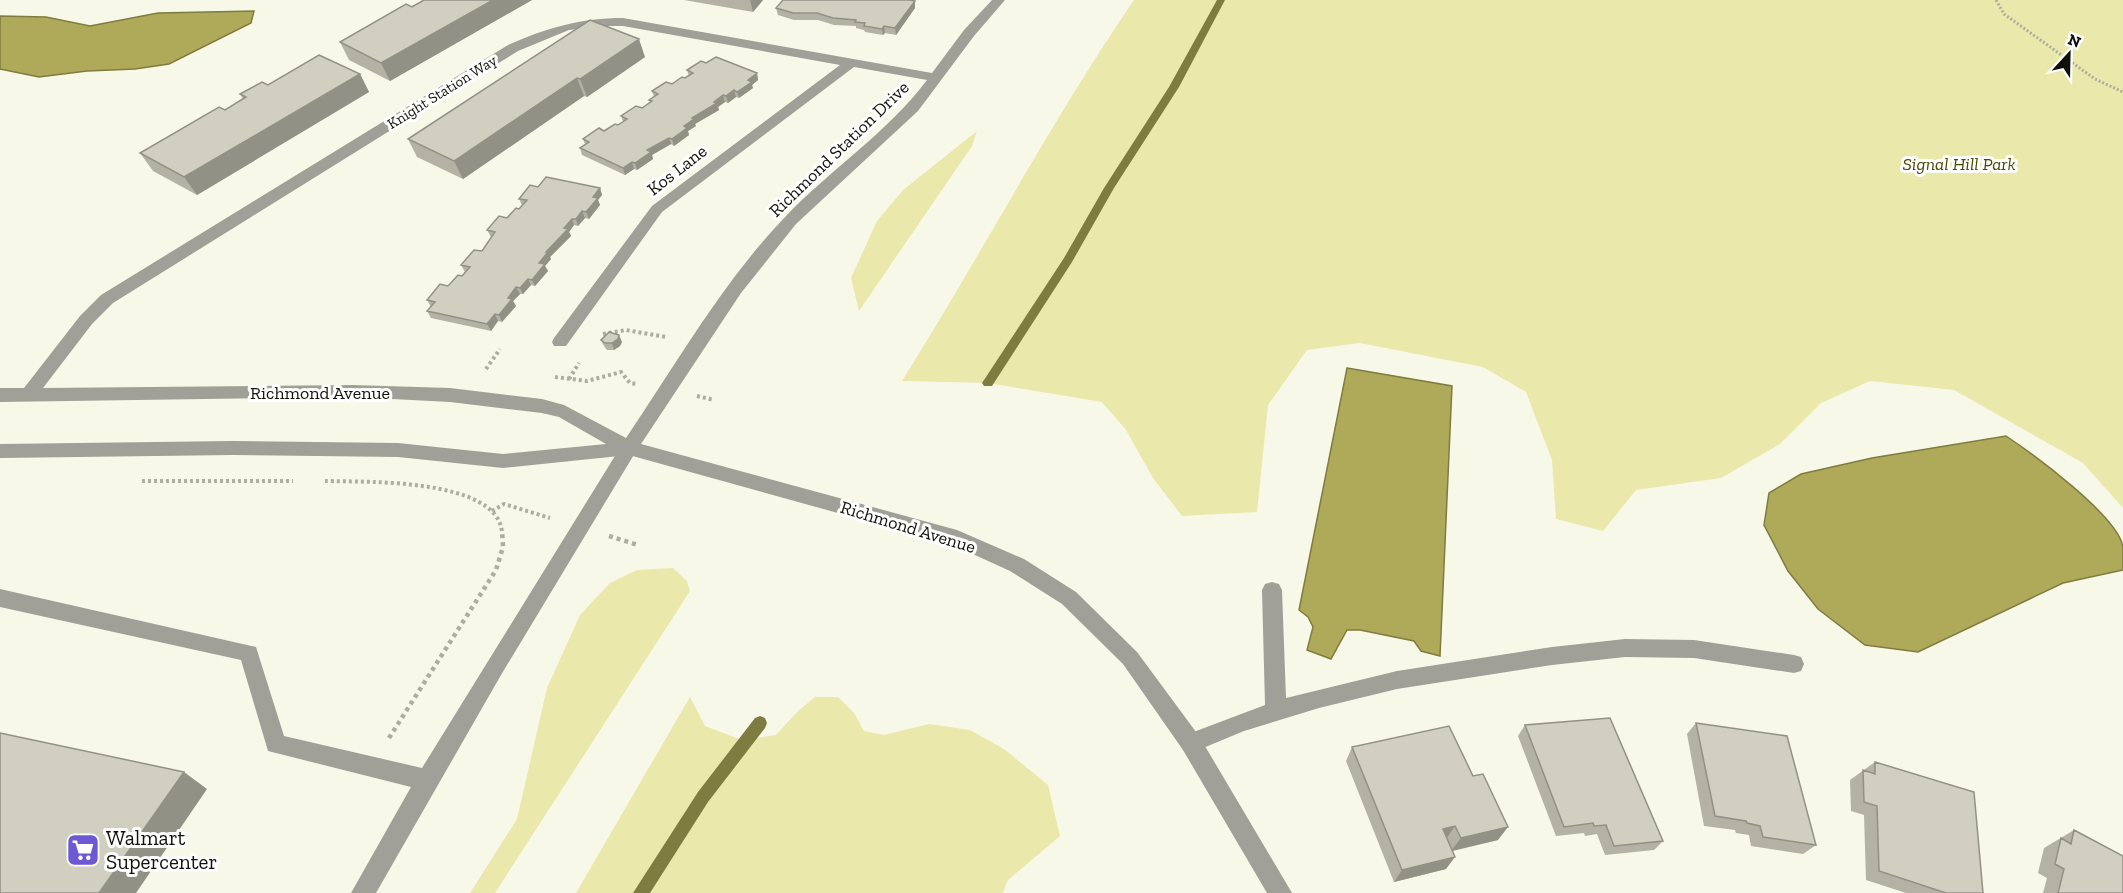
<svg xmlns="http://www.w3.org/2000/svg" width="2123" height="893" viewBox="0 0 2123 893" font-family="'Zilla Slab',serif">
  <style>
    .green { fill: #eae8ab }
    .water { fill: #aeaa59; stroke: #7f7c41; stroke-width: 1.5 }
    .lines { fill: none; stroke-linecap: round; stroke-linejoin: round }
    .stream { fill: #7f7c41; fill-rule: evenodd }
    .path-far2 { stroke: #adada0; stroke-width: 3; stroke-dasharray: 2 2; stroke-linecap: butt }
    .path-far1 { stroke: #adada0; stroke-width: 4; stroke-dasharray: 3 3; stroke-linecap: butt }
    .path { stroke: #adada0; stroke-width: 4.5; stroke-dasharray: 4 4; stroke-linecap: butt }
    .lane { fill: #a0a099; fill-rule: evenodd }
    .street { fill: #a0a099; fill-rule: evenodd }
    .wall { fill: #b3b2a5 }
    .shaded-wall { fill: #929186 }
    .building { fill: #d0cfc0; stroke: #929186; stroke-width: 1.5 }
    .labels { text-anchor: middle; stroke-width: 6; stroke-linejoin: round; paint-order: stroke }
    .far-street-label { font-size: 15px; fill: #10100a; stroke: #fff }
    .street-label { font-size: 18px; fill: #10100a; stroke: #fff }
    .park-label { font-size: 18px; font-style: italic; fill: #4b4704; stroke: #fff }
    .near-poi-label { font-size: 21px; fill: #10100a; stroke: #fff; text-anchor: start }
  </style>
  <rect width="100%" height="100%" fill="#f8f8e8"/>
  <path class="green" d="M1134 0H2123V508L2083 463 1954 390 1870 381 1821 403 1780 444 1721 478 1636 490 1603 531 1556 519 1552 460 1526 392 1483 367 1360 343 1307 350 1268 405 1257 512 1182 516 1153 478 1126 430 1102 402 988 383 902 381C981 255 1050 123 1134 0Z
    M977 131 972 146 859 311 851 278 877 221 903 190Z
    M673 568 687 581 690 591 495 893H470L517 819 547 688 580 615 610 583 637 570Z
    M690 697 705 726 742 740 776 735 797 712 815 697H838L854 713 864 731 884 735 929 724 970 730 1004 749 1048 785 1060 836 1008 880 1003 893H576Z"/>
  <path class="water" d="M254 11 251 23 169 64 135 69 87 71 39 77 0 69V16L46 17 90 26 158 13Z
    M1347 368 1452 386 1440 656 1421 651 1414 641 1360 630H1347L1331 659 1307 650 1313 627 1308 617 1299 610Z
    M2006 436C2033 454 2118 516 2123 547 2123 554 2123 563 2123 570L2063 583 1918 652 1865 645 1818 609 1788 571 1764 525 1769 493 1801 474 1872 458Z"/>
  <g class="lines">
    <path class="stream" d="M1217 0H1225L1179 87 1114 188 1072 262 992 386H984L982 383 984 380 1064 258 1104 188 1169 87Z
      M760 716 765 718 767 723 765 728 708 802 650 893H633L698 792 755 718Z"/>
    <path class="path-far2" d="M1996 0 2004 14 2095 79 2123 92"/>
    <path class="path-far1" d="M603 334 626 330 666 337
      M486 369 500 349
      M555 377 587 381 621 372 630 383 637 384
      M569 379 579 363
      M697 396 714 400
      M142 481H293
      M325 481C365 482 497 478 502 532
      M492 511 504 504 550 518"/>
    <path class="path" d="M609 536 638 545
      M389 738 496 570 503 547 502 530"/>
    <path class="lane" d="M629 441 635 443 638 448 635 453 501 675 376 893H351L411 787 268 751 241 660 0 607V589L256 647 284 736 422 768 623 443Z
      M1272 582 1279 584 1282 590 1286 698 1397 671 1552 647 1625 639 1694 640 1794 655 1801 657 1804 664 1801 671 1794 673 1694 658 1625 657 1552 665 1397 689 1319 708 1244 731 1191 753 1183 750 1180 743 1183 736 1265 705 1262 590 1265 584Z"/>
    <path class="street" d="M992 0H1005L974 36 918 111 796 224 741 293 641 444 957 530 1024 559 1076 592 1137 652 1199 736 1292 893H1267L1183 750 1123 664 1062 604 1010 571 953 545 629 455 503 468 398 457 233 455 0 458V444L233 441 398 443 503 454 606 444 559 417 542 413 450 402 353 397 0 402V388H24L80 316 101 295 508 45C546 28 581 18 623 18L932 73 964 30ZM607 26H623L840 65 652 206 554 338 552 342 554 346H566L662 212 854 67 927 80C887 133 831 169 786 216 724 280 676 364 626 438L564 405 542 399 450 388 353 385 43 388 92 324 113 303 518 51 569 30Z"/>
  </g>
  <path class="wall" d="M424 0H532L390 81 349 60 340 42Z
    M684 0H763L753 12Z
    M776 8H915L896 35 885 33 883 35 865 32 864 30 856 28V26L834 25 818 20H794L778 15Z
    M590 20 645 57 587 97 584 96 463 179 417 157 408 139Z
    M706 63 757 73 758 80 752 85 753 88 739 98 736 97 728 103 725 102 718 107 719 110 695 124 696 126 688 131 689 135 674 146 671 144 652 155 653 159 637 170 634 169 625 175 582 155 580 148 585 144 583 139 618 125 623 121 621 116 642 108 650 102 649 100 654 97 652 91 685 78 689 76 687 70Z
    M360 74 369 92 197 195 153 171 140 153 225 110 243 99 240 94 268 85Z
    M538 187 600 188 602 195 598 200 600 205 589 219 585 218 578 226 574 225 569 232 571 236 550 257 551 259 545 266 548 271 535 286 531 285 523 294H520L513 301 516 306 502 322 498 321 491 331 431 318 427 311 431 307 427 300 448 286 462 276 465 272 461 265 482 251 492 237H491L487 230 519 209 522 205 519 199Z
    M601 340 622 342 620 346 614 350H607L604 346Z
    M1696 723 1816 845 1803 854 1751 846 1749 835 1736 833 1735 830 1704 826 1687 734Z
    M1525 725 1663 841 1654 850 1605 855 1597 834 1585 836 1584 833 1556 836 1518 736Z
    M1352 747 1498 840 1453 851 1446 869 1394 882 1346 761Z
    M1875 762 1983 893H1906L1866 880 1864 815 1851 811 1850 780Z
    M2074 830 2123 893H2043L2047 878 2038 873 2044 848Z"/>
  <path class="shaded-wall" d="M493 0H532L390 81 381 63Z
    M750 0H763L753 12Z
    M915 1V8L896 35 895 28Z
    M884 26 885 33 883 35 882 29Z
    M639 39 645 57 587 97 580 79Z
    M757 73 758 80 752 85 753 88 739 98 737 92 748 80Z
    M360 74 369 92 197 195 184 177Z
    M577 78 584 96 463 179 454 161Z
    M734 90 736 97 728 103 726 96Z
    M723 95 725 102 718 107 719 110 695 124 696 126 688 131 689 135 674 146 672 139 692 118Z
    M669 138 671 144 652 155 653 159 637 170 635 163 647 150Z
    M632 162 634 169 625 175 623 168Z
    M600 188 602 195 598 200 600 205 589 219 586 212 593 197Z
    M582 211 585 218 578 226 576 219Z
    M572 219 574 225 569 232 571 236 550 257 551 259 545 266 548 271 535 286 532 280 539 263 546 252Z
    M528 279 531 285 523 294 520 288Z
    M516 287 520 294 513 301 516 306 502 322 499 315 508 298Z
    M495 314 498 321 491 331 487 324Z
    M619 335 622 342 620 346 614 350 612 343Z
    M184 772 207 789 136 893H99Z
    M1455 826 1446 839 1443 829Z
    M1508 827 1498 840 1451 851 1461 838Z
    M1455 857 1446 869 1394 882 1402 870Z"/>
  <path class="building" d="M424 0H493L381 63 340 42 406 4 412 7Z
    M783 0H909L915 1 895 28 884 26 882 29 864 26 865 23 855 22 856 20 833 18 817 13H793L776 8Z
    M590 20 639 39 580 79 577 78 454 161 408 139Z
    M319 55 360 74 184 177 140 153 219 107 225 110 246 97 240 94 262 82 268 85Z
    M716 57 757 73 748 80 752 82 737 92 734 90 726 96 723 95 714 102 717 103 692 118 694 119 684 126 687 128 672 139 669 138 647 150 651 152 635 163 632 162 623 168 580 148 589 142 583 139 599 128 604 131 615 124 618 125 627 119 621 116 636 106 642 108 652 101 649 100 658 94 652 91 666 82 672 84 682 77 685 78 693 73 687 70 701 61 706 63Z
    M546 177 600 188 593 197 598 198 586 212 582 211 576 219H572L564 228 568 229 546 252H548L539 263 545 264 532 280 528 279 520 288 516 287 508 298 512 299 499 315 495 314 487 324 427 311 435 302 427 300 440 284 448 286 458 275 462 276 470 267 461 265 474 250 482 251 495 232 487 230 499 216 507 218 516 208 519 209 527 200 519 199 530 185 538 187Z
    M609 332 619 335 618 339 612 343H605L601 340Z
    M1610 718 1663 841 1614 846 1606 825 1594 826 1593 823 1564 827 1525 725Z
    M1696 723 1787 736 1816 845 1763 837 1760 826 1747 823 1746 821 1715 816Z
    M1449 726 1473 776 1483 774 1508 827 1461 838 1455 826 1443 829 1455 857 1402 870 1352 747Z
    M0 733 184 772 99 893H0Z
    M1875 762 1974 792 1983 893H1946L1879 871 1877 806 1864 802 1863 770 1875 774Z
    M2074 830 2123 856V893H2058L2064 869 2055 864 2061 838 2071 844Z"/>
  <defs>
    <symbol id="supermarket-square" viewBox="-11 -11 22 22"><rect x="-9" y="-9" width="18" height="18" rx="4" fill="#6d59d3" stroke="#fff"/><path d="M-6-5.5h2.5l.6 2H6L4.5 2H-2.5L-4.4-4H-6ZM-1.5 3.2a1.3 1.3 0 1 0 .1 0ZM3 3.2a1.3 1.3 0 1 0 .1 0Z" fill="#fff"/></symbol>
  </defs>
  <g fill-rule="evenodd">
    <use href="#supermarket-square" x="64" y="831" width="38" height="38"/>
  </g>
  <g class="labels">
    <g class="far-street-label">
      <text transform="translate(442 92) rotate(-32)" y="5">Knight Station Way</text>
    </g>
    <g class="street-label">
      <text transform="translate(839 149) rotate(-44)" y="6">Richmond Station Drive</text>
      <text transform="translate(677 170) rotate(-38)" y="6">Kos Lane</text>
      <text x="320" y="399">Richmond Avenue</text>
      <text transform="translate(908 527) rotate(17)" y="6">Richmond Avenue</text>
    </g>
    <g class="park-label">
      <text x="1959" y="170">Signal Hill Park</text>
    </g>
    <g class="near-poi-label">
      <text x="106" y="845">Walmart<tspan x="106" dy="24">Supercenter</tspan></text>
    </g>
  </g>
  <g transform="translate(2069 54) rotate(22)" stroke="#ffffff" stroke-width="4.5" paint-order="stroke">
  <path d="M0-4.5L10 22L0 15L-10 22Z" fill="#10100a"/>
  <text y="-9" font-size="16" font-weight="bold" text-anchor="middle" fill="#10100a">N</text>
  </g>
</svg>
